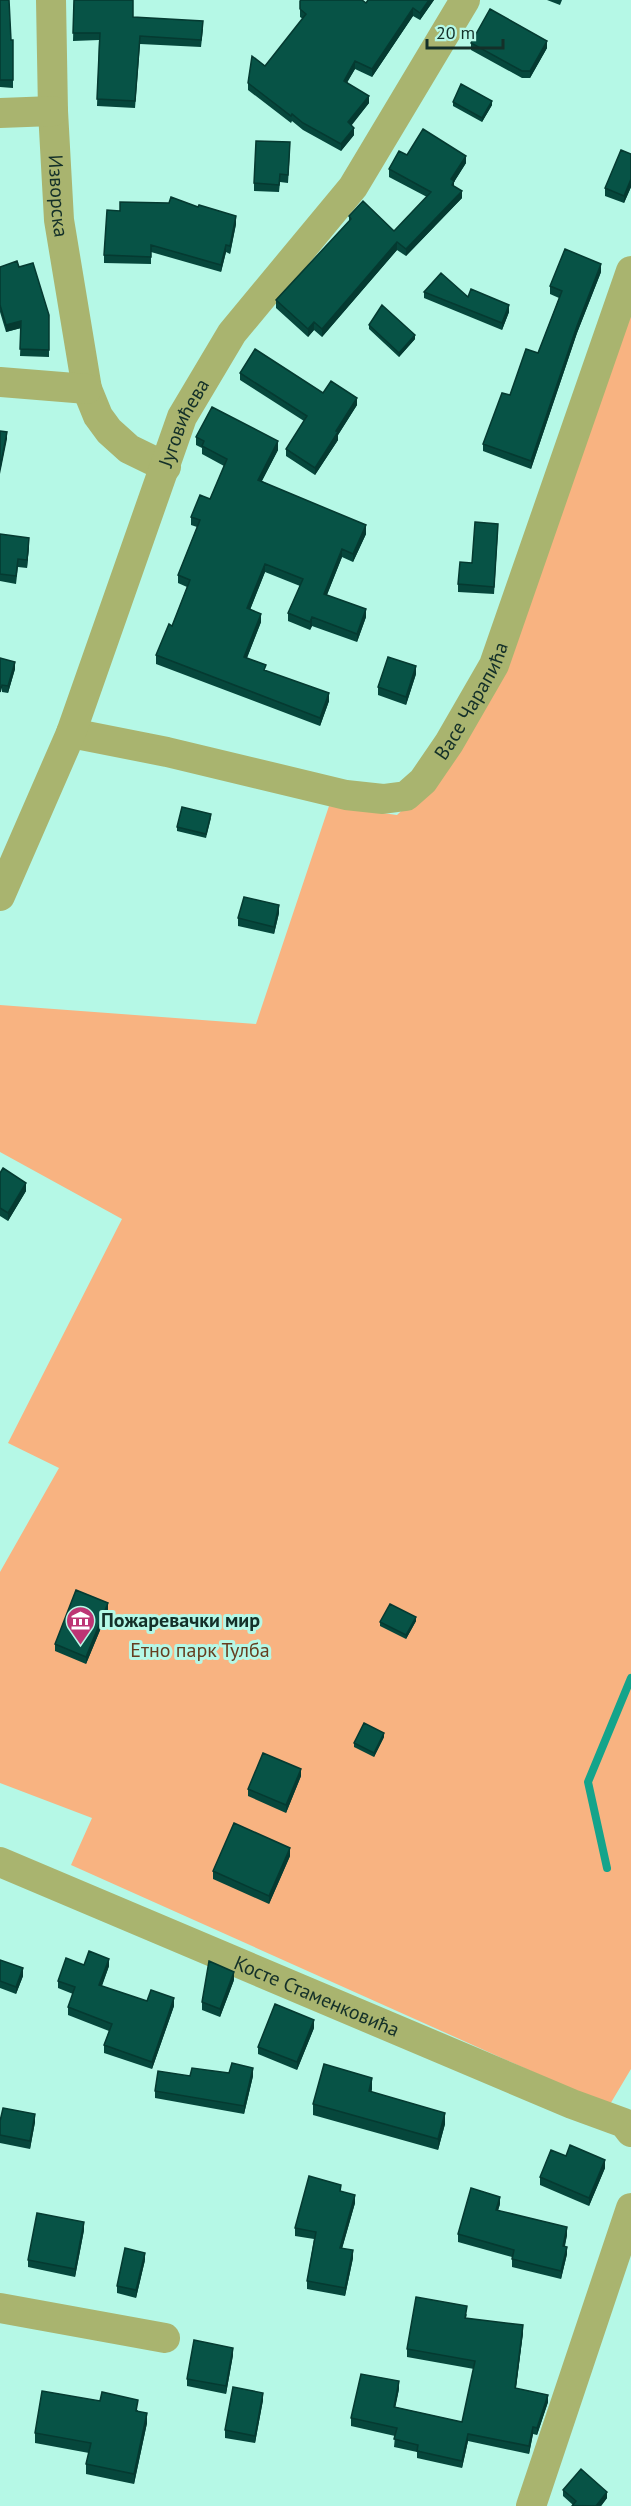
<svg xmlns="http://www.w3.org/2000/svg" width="631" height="2506" viewBox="0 0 631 2506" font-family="'PT Sans',sans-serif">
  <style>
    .green { fill: #f8b381 }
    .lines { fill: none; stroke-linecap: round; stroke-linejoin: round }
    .stream { stroke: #14a48b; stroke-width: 8 }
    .street { stroke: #a9b46f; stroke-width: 30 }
    .wall { fill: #06473c }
    .shaded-wall { fill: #053a31 }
    .building { fill: #075346; stroke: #053a31; stroke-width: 1.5 }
    .labels { text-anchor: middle; stroke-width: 6; stroke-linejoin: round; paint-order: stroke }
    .street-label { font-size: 20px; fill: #143029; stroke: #b5f8e6 }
    .poi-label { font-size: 20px; font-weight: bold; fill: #143029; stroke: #b5f8e6; text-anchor: start }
    .park-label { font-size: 20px; fill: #653e20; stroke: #b5f8e6 }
  </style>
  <rect width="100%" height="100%" fill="#b5f8e6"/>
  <path class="green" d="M631 277V2069L609 2106 71 1865 92 1818 0 1783V1572L59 1468 8 1443 122 1219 0 1152V1005L256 1024 329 806 397 815 430 784 504 626Z"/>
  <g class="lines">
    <path class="stream" d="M607 1868 588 1782 631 1678"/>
    <g class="street">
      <path id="s1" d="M51 0 53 111 59 220 87 389 98 416 109 431 129 449 166 467"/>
      <path d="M0 113 53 111"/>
      <path d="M0 382 87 389"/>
      <path id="s2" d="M71 733 167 752 346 795 383 799 406 796 423 781 449 743 494 665 631 271"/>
      <path id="s3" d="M0 896 71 733 182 417 232 333 353 187 465 0"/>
      <path id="s4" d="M0 1862 572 2104 624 2123 631 2132"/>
      <path d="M0 2308 165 2338"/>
      <path d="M531 2506 631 2208"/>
    </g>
  </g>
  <path class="wall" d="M0 0 11 40H13V88L0 87Z
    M74 0 133 17 203 29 201 47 140 44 135 108 97 106 99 40 73 41Z
    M368 0H434L420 20 413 16 372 77 355 69 347 82 369 103 351 125 354 135 341 151 303 130 292 121 291 123 248 90V83L265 66 303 19 300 17V1L366 3Z
    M547 0H562L560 5Z
    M471 43 547 48 530 78H522L471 50Z
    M453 102 492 105 482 122 453 106Z
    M290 150 288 183 280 182 279 192 254 191V183Z
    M631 154V187L624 203 605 196V188Z
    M407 155 466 163 454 182V186L462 198 406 256 397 250 322 337 314 330 308 337 276 308V300L349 222V216L394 231 427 197 389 177V169Z
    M236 224 230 254 226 252 221 272 151 252V264L104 263V255Z
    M0 267H19L49 315V357L20 356 21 328 6 332 0 312Z
    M601 272 577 333 531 469 483 451V444L510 395 538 353 559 298 550 294V286Z
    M424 292 468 297 509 312 502 330 424 298Z
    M369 325 415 339 399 357 369 329Z
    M240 373 323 393 357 405 338 435V440L315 475 286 456V449L304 421 240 380Z
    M196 437 278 450 262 481 366 534 353 562 342 557 327 595 366 617 357 642 312 626 310 630 288 621V613L300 586 265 572 250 610 261 622 247 658 266 671 329 701 320 726 156 664V655L172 626 187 587 178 583V575L197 527 191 525V517L210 499 224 466 202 454V448L196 445Z
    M498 531 494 594 458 592V584L472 563Z
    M0 534 29 546 27 568 18 567 16 584 0 581Z
    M0 658 15 669 8 693 2 692Z
    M416 674 406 705 378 695V687Z
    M211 818 206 838 177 831V827Z
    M279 913 274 934 238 926V918Z
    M0 1173 26 1191 8 1221 0 1216Z
    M108 1611 86 1664 55 1651V1644Z
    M416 1621 406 1639 380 1626V1622Z
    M384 1737 374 1757 354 1747V1743Z
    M301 1776 286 1813 248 1796V1789Z
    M290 1856 269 1904 213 1879V1871Z
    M0 1960 23 1976 16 1994 0 1988Z
    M84 1965 109 1966 102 1986 147 2001 174 2006 152 2069 104 2053V2045L109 2031 68 2015V2007L73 1994 58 1988V1981Z
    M234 1980 220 2017 202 2010V2002Z
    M314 2028 297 2070 258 2054V2047Z
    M229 2073 253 2076 244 2114 155 2098V2091L190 2076Z
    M372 2089 371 2092 445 2124 438 2150 313 2115V2104Z
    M0 2121 35 2122 30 2149 0 2143Z
    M566 2156 605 2168 589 2206 540 2185V2177Z
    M341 2192 355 2203 342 2248 353 2258 345 2296 307 2289V2281L314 2239 295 2236V2228Z
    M500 2204 498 2210 567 2235 565 2246 567 2254 561 2279 512 2267V2257L458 2242V2234Z
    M84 2230 75 2277 28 2267V2260Z
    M145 2260 136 2298 117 2293V2286Z
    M467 2314 466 2318 523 2333 516 2388 548 2402 537 2435 533 2434 529 2454 468 2441 462 2468 417 2458V2452L394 2447 395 2436 351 2426V2418L399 2389 395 2407 462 2422 474 2369 407 2357V2349Z
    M233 2355 226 2394 187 2386V2379Z
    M263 2400 255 2443 225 2438V2430Z
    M138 2410V2411L147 2423 134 2484 86 2474V2464L89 2453 35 2443V2433Z
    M563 2490 607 2498 601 2506H572L573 2505 563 2496Z"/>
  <path class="shaded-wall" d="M429 0H434L420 20V13Z
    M413 8V16L372 77V69Z
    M547 41V48L530 78V71Z
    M355 61V69L344 88V81Z
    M369 96V103L348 130V122Z
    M492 101V105L482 122V118Z
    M354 128V135L341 151V144Z
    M466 156V163L454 182V189L452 193 451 179Z
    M631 179V187L624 203V196Z
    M462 191V198L406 256V249Z
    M236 216V224L230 254V246Z
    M397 242V250L322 337V329Z
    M226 245V252L221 272V265Z
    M601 264V272L577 333 531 469V461L577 326Z
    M509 305V312L502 330V323Z
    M21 321V328L6 332V325Z
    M314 322V330L308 337V329Z
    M415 335V339L399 357V353Z
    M357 398V405L338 435V440L315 475V468L336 431Z
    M7 432V439L0 474V468Z
    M278 441V450L258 488V480Z
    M366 525V534L353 562V554Z
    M29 538V546L27 568V560Z
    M342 549V557L324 602V594Z
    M265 564V572L247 617V608Z
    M366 609V617L357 642V634Z
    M261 614V622L244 665V657Z
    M312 617V626L310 630V622Z
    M15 662V669L8 693V686Z
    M416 666V674L406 705V697Z
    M329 693V701L320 726V718Z
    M279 905V913L274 934V927Z
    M26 1183V1191L8 1221V1213Z
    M108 1603V1611L86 1664V1657Z
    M416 1617V1621L406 1639V1635Z
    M384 1733V1737L374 1757V1753Z
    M301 1769V1776L286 1813V1805Z
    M290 1848V1856L269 1904V1896Z
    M109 1959V1966L99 1993V1985Z
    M23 1968V1976L16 1994V1987Z
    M234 1972V1980L220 2017V2009Z
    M174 1998V2006L152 2069V2062Z
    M314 2020V2028L297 2070V2062Z
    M253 2068V2076L244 2114V2106Z
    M372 2078V2089L369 2102V2091Z
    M445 2113V2124L438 2150V2139Z
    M35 2114V2122L30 2149V2141Z
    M605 2160V2168L589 2206V2198Z
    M355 2195V2203L340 2256V2248Z
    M500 2197V2204L496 2217V2210Z
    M84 2222V2230L75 2277V2269Z
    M567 2227V2235L563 2253V2246Z
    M567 2247V2254L561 2279V2271Z
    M353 2250V2258L345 2296V2288Z
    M145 2253V2260L136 2298V2290Z
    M523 2325V2333L515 2395V2388Z
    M233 2348V2355L226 2394V2386Z
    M399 2381V2389L394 2414V2407Z
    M263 2393V2400L255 2443V2436Z
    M548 2395V2402L537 2435V2428Z
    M147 2413V2423L134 2484V2474Z
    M533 2427V2434L529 2454V2446Z
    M468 2434V2441L462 2468V2461Z
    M607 2492V2498L601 2506H596Z"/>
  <path class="building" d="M0 0H9L11 40H13V80H0Z
    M74 0H133V17L203 21 201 40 140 36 135 101 97 99 100 33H73Z
    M301 0H362L366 3 368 0H429L420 13 413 8 372 69 355 61 344 81 369 96 348 122 354 128 341 144 303 123 292 114 291 116 248 83 252 56 265 66 306 14 300 9V1Z
    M490 9 547 41 530 71H522L471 43Z
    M461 84 492 101 482 118 453 102Z
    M423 129 466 156 451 179 454 181 452 185 462 191 406 249 397 242 322 329 314 322 308 329 276 300 351 219 349 216 363 201 394 231 431 192 389 169 399 151 407 155Z
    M256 141 290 142 288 175 280 174 279 185 254 183Z
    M621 150 631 154V179L624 196 605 188Z
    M171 197 198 207 199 205 236 216 230 246 226 245 221 265 151 245V257L104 255 107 210 120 211V202L169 203Z
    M565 249 601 264 577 326 531 461 483 444 502 393 510 395 526 349 538 353 562 291 550 286Z
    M17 261 19 267 33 263 49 315V350L20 349 21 321 6 325 0 305V267Z
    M441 273 468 297 471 289 509 305 502 323 424 292Z
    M382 305 415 335 399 353 369 325Z
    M255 349 323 393 331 381 357 398 336 431 338 432 315 468 286 449 307 416 240 373Z
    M212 407 278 441 258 480 366 525 353 554 342 549 324 594 366 609 357 634 312 617 310 622 288 613 303 579 265 564 247 608 261 614 244 657 266 665 264 670 329 693 320 718 156 655 169 624 172 626 190 580 178 575 200 520 191 517 200 495 210 499 227 459 202 446 204 441 196 437Z
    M0 431 7 432 0 468Z
    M475 522 498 524 494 587 458 584 460 562 472 563Z
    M0 534 29 538 27 560 18 559 16 576 0 574Z
    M388 657 416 666 406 697 378 687Z
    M0 658 15 662 8 686 2 685 0 692Z
    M182 807 211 814 206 834 177 827Z
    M244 897 279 905 274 927 238 918Z
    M3 1168 26 1183 8 1213 0 1208V1173Z
    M76 1590 108 1603 86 1657 55 1644Z
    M390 1604 416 1617 406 1635 380 1622Z
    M364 1723 384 1733 374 1753 354 1743Z
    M263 1753 301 1769 286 1805 248 1789Z
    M234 1823 290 1848 269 1896 213 1871Z
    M89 1951 109 1959 99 1985 147 2001 151 1990 174 1998 152 2062 104 2045 112 2024 68 2007 75 1987 58 1981 66 1958 84 1965Z
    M0 1960 23 1968 16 1987 0 1981Z
    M209 1961 234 1972 220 2009 202 2002Z
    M275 2004 314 2020 297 2062 258 2047Z
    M232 2063 253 2068 244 2106 155 2091 158 2071 190 2076 192 2068 229 2073Z
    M324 2064 372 2078 369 2091 445 2113 438 2139 313 2104Z
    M3 2108 35 2114 30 2141 0 2135V2121Z
    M570 2145 605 2160 589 2198 540 2177 551 2150 566 2156Z
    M309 2176 341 2185 340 2191 355 2195 340 2248 353 2250 345 2288 307 2281 316 2232 295 2228Z
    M471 2188 500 2197 496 2210 567 2227 563 2246 567 2247 561 2271 512 2259 514 2250 458 2234Z
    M37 2213 84 2222 75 2269 28 2260Z
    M125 2248 145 2253 136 2290 117 2286Z
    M416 2297 467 2306 465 2318 523 2325 515 2388 548 2395 537 2428 533 2427 529 2446 468 2434 462 2461 417 2451 418 2445 394 2439 397 2428 351 2418 361 2374 399 2381 394 2407 462 2422 475 2361 407 2349Z
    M194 2340 233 2348 226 2386 187 2379Z
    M233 2387 263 2393 255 2436 225 2430Z
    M42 2391 100 2401 102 2392 138 2400 136 2411 147 2413 134 2474 86 2464 91 2443 35 2433Z
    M581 2469 607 2492 596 2506H572L576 2501 563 2490Z"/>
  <defs>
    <symbol id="museum-pin" viewBox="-11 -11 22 30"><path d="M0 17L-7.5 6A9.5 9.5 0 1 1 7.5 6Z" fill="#bd3574" stroke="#b5f8e6"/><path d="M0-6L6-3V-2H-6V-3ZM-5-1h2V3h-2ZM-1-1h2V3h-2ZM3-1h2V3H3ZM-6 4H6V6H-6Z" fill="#fff"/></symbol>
  </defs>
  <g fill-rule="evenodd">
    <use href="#museum-pin" x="64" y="1604" width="33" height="45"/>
  </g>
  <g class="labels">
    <g class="street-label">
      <text dy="7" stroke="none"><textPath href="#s1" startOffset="196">Изворска</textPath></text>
      <text dy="7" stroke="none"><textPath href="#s3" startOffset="508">Југовићева</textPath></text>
      <text dy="7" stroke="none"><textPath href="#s2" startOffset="459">Васе Чарапића</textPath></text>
      <text dy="7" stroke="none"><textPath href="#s4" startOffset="344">Косте Стаменковића</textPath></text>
    </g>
    <g class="poi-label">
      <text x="101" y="1627">Пожаревачки мир</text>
    </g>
    <g class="park-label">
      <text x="200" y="1657">Етно парк Тулба</text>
    </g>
  </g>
  <path d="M427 39v9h76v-9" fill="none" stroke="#143029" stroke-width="3"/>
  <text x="436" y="39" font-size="18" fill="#143029" stroke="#b5f8e6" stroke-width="4.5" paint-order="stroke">20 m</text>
</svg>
